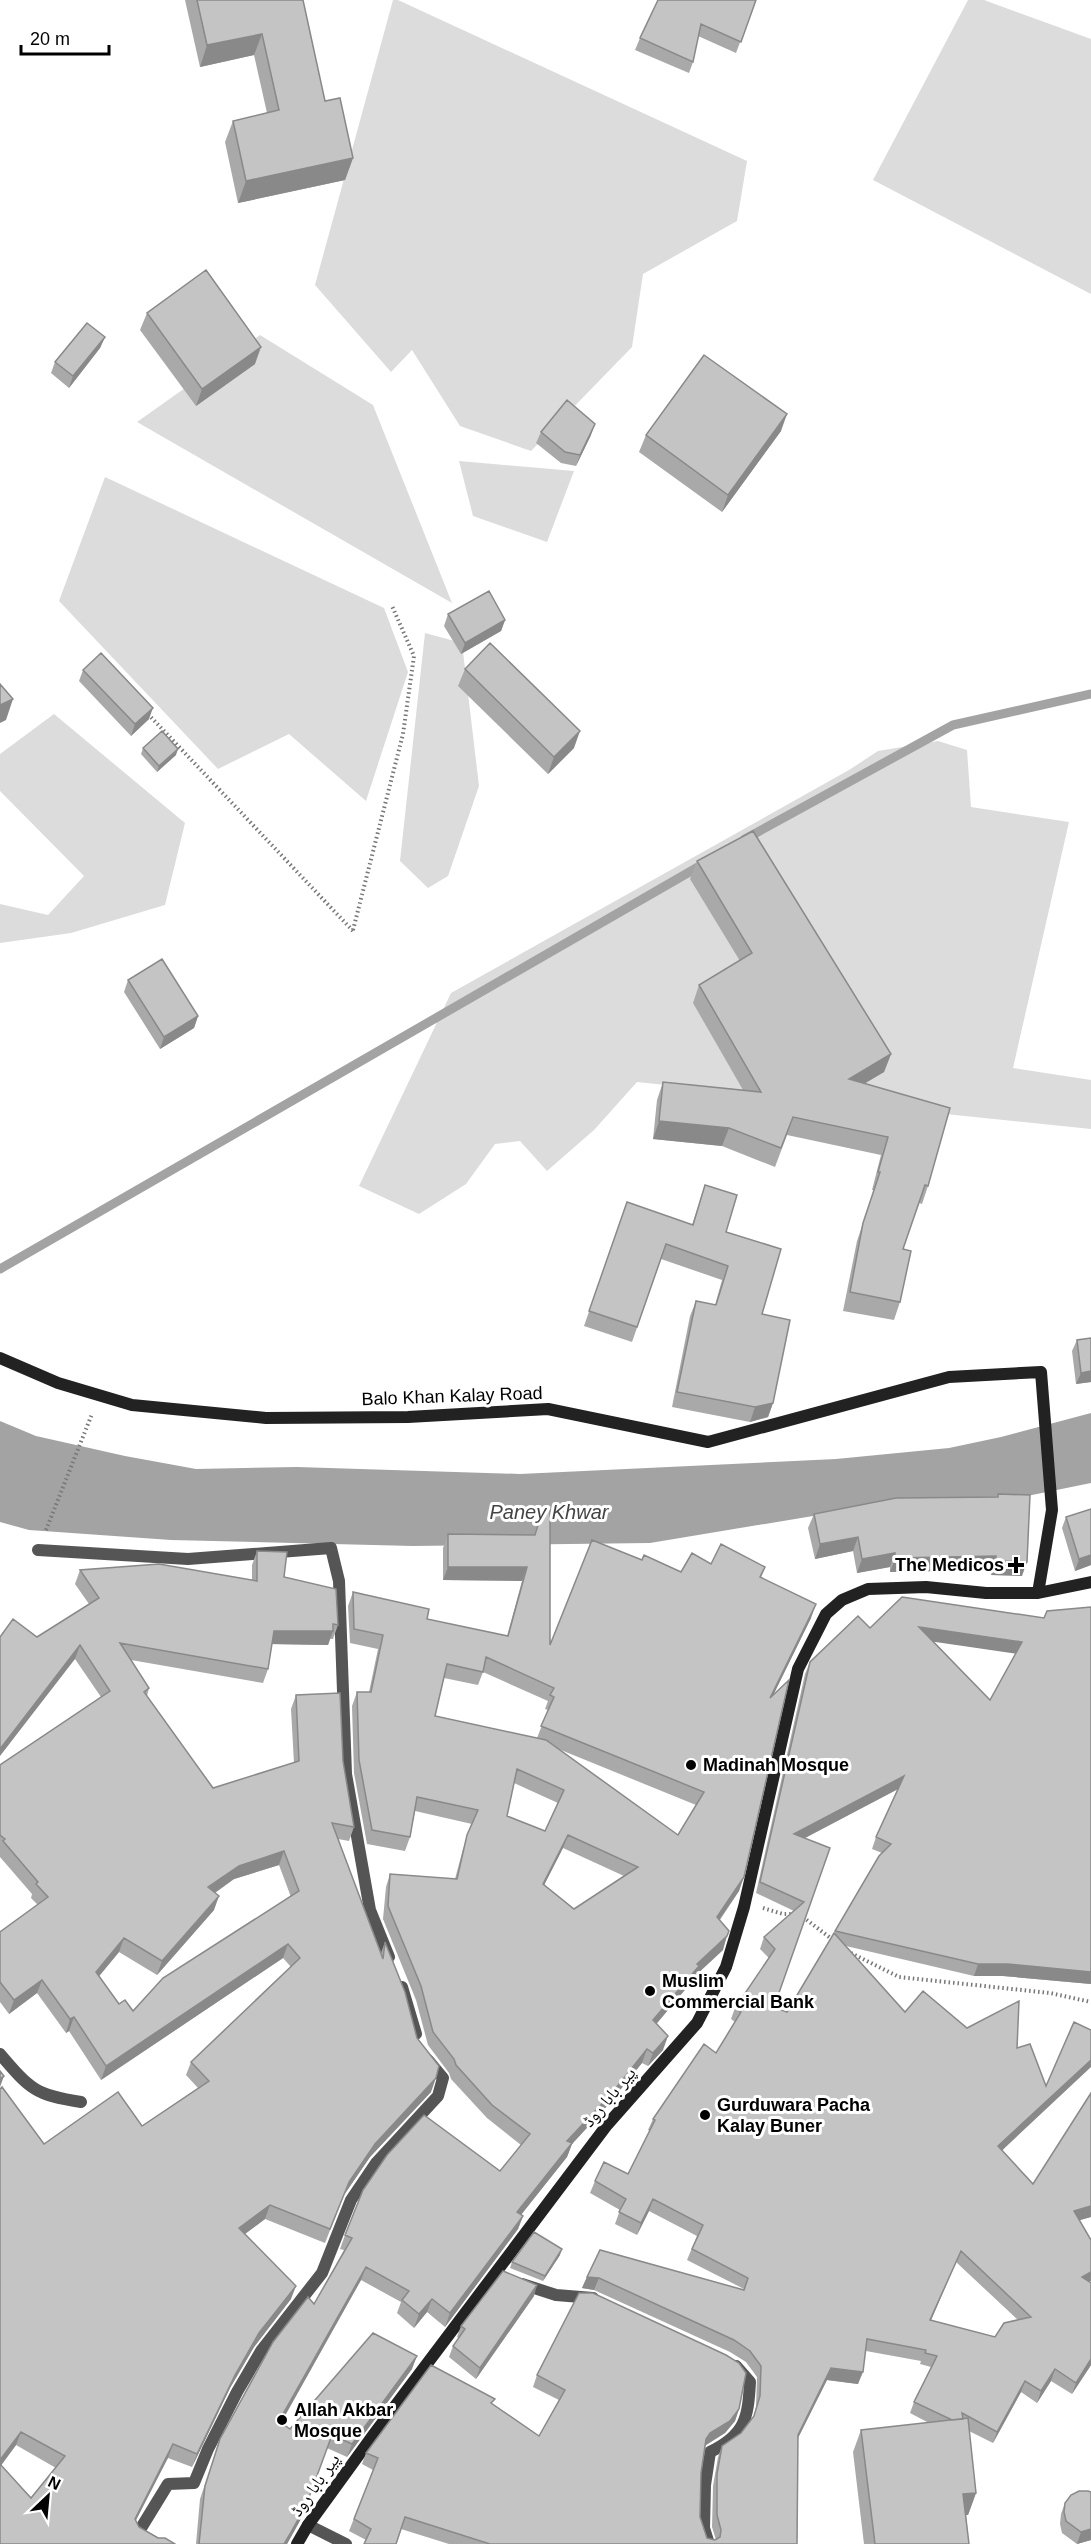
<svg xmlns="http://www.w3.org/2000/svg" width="1091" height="2544" viewBox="0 0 1091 2544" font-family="Arial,'Noto Naskh Arabic',sans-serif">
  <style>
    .green { fill: #dcdcdc }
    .water { fill: #a3a3a3 }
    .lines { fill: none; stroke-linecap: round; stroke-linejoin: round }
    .stream { stroke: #a3a3a3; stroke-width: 9 }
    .path { stroke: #777; stroke-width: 4; stroke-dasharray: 1.5 3; stroke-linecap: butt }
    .street { stroke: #555; stroke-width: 12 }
    .secondary { stroke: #222; stroke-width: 12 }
    .wall { fill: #a9a9a9; fill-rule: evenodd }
    .shaded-wall { fill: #898989 }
    .building { fill: #c4c4c4; stroke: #898989; stroke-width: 1.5; fill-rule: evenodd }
    .poi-dot { fill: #000; stroke: #fff; stroke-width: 2 }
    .labels { text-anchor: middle; stroke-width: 6; stroke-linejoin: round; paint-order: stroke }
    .street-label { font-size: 18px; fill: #000; stroke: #fff }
    .poi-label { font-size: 18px; font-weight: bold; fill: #000; stroke: #fff; text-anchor: start }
    .water-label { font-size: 20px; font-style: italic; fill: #444; stroke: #fff }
  </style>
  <rect width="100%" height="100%" fill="#fff"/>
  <path class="green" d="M393 0H398L747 161 737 221 643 274 632 347 531 451 460 426 412 350 391 372 315 285Z
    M968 0H984L1091 39V294L873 180Z
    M260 335 373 405 452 603 137 422Z
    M459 461 574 471 547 542 473 516Z
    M105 477 384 608 408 672 366 801 289 734 218 769 59 601Z
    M425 633 462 643 479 786 448 876 428 888 400 861Z
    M54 714 185 823 165 905 71 933 0 943V904L48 915 84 876 0 791V754Z
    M938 741 967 750 971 807 1069 822 1013 1068 1091 1080V1129L637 1082 594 1130 547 1171 520 1141 495 1144 466 1184 419 1214 359 1186 451 993 849 770 878 751Z"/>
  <path class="water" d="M1091 1413V1483L998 1502 831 1513 650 1543 413 1546 171 1540 29 1530 0 1522V1421L36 1436 125 1456 196 1469 297 1467 520 1474 836 1459 949 1448 1001 1437Z"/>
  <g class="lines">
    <path class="stream" d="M745 839 953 725 1091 694
      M0 1269 705 863"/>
    <path class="path" d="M148 714 353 931
      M353 930 403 734 414 656 392 606
      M46 1530 92 1414
      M763 1908 783 1914H794
      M803 1917 833 1940
      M851 1953 899 1977 1050 1993 1091 2002"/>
    <path class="street" d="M38 1550 188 1559 331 1548 339 1581 346 1774 370 1910 389 1957
      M402 1987 416 2034
      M0 2054C30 2089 35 2095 81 2102
      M522 2284 556 2295 593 2298
      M308 2525 346 2544
      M157 2544 138 2533 168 2484 194 2483 208 2449 237 2392 261 2351 322 2273 351 2200 376 2163 438 2096 443 2078 428 2060
      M709 2544 704 2528 705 2485 710 2452C745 2435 748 2419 750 2382L736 2366"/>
    <path class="secondary" d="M0 1358 58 1383 132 1405 266 1418 408 1417 548 1409 708 1442 949 1377 1041 1372 1052 1510 1038 1593
      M297 2544 308 2525 374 2434 607 2125 697 2023 726 1967 744 1907 798 1669 826 1614 842 1600 868 1589 926 1587 986 1593H1038L1091 1582"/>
  </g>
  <path class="wall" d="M185 0H303L325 101 353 158 345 180 238 203 225 142 233 121 267 113 254 55 200 67Z
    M756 0 736 53 698 36 693 62 689 73 635 50 640 38Z
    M147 313 255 364 196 406 140 330Z
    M105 337 100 348 69 388 51 373 55 362Z
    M781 431 722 512 639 452 646 435Z
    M541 432 591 435 576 466 561 463 536 443Z
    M448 614 505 620 501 631 461 654 444 626Z
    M465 669 574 748 548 774 458 686Z
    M83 670 149 719 131 736 79 681Z
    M143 748 176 755 157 772 141 754Z
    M697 861 891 1054 884 1072 865 1083 928 1186 922 1204 919 1203 903 1249 900 1302 894 1320 843 1311 857 1241 874 1190H872L881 1155 787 1135 775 1167 722 1146 653 1139 657 1100 663 1082 743 1090 693 1003 699 985 740 961 690 879Z
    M128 980 198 1016 194 1028 160 1049 124 992Z
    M705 1185 726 1232 762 1314 773 1403 768 1417 750 1422 672 1407 690 1316 696 1301 715 1305 722 1280 661 1259 632 1342 584 1326 627 1202 692 1225Z
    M1077 1340 1091 1382 1076 1384 1072 1351Z
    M998 1494 1022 1576 991 1575V1570L890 1572V1567L857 1573 853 1551 815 1559 808 1528 814 1514 997 1497Z
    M543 1508 550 1645 642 1560 681 1572 711 1564 765 1567 761 1578 811 1618 773 1695 739 1891 720 1920 723 1950 696 1975 694 1979 656 2024 663 2050 648 2066 642 2063 607 2106 572 2144 567 2157 521 2215 523 2216 518 2229 445 2327 427 2312 414 2328 397 2313 401 2302 361 2280 281 2423 290 2429 412 2369 347 2457 327 2448 302 2517 287 2544H196L200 2499 220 2439 314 2304 344 2250 340 2249 345 2235 500 2171 521 2145 487 2118 451 2079 449 2073 428 2045 416 2000 383 1919 386 1887 390 1874 455 1879 463 1849 472 1824 415 1811 410 1837 405 1851 367 1844 354 1773 352 1706 357 1692H369L378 1649 350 1643 348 1606 353 1592 427 1619 507 1636 522 1581 443 1580V1548L448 1534 534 1535ZM483 1672 548 1701 545 1709 548 1710 537 1738 435 1716 444 1678 478 1685ZM556 1748 696 1805 678 1835ZM514 1783 558 1803 545 1831 507 1816ZM563 1848 624 1876 574 1909 544 1885Z
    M1091 1509V1565L1075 1571 1062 1528 1066 1517Z
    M257 1551 284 1577 338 1625 333 1639H330L328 1645 272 1644 268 1669 263 1683 131 1660 149 1688 147 1696 213 1788 294 1763 291 1709 296 1695 343 1761 354 1827 349 1841 338 1839 381 1953 385 1942 431 2092 370 2157 344 2195 325 2243 265 2219 245 2234 291 2299 254 2347 230 2388 192 2467 168 2458 0 2544V2089L44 2144 142 2126 198 2088 186 2075 191 2062 291 1967 283 1958 101 2080 69 2031 66 2033 37 1993 9 2014 0 2002V1932L38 1905 31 1898 32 1894 0 1857V1765L101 1697 75 1659 37 1637 89 1604 75 1584 80 1570 252 1581V1565ZM279 1865 291 1897 133 2011 119 2004 99 1976 119 1952 157 1975 214 1910 215 1893 234 1879ZM16 2445 56 2468 31 2498 1 2465Z
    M1091 1607V1984L1003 1976H974L846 1946 905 2012 967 2028 1017 2048 1046 2086 1091 2030 1002 2151 1033 2184 1091 2217 1079 2220 1090 2282 1091 2365 1072 2394 1051 2381 1037 2403 1021 2392 993 2443 969 2431 976 2493 968 2515H966L969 2544H864L853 2452 861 2430 929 2423 910 2413 914 2402 931 2367 920 2364 921 2361 866 2351 858 2384 827 2380 798 2438 797 2544H449L401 2529 366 2540 349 2531 373 2470 362 2464 366 2453 493 2404 539 2436 559 2400 533 2387 537 2375 739 2409 735 2421 725 2433 706 2445 701 2473 700 2517 707 2538 715 2540H716L712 2527 713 2486 718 2457 722 2446 741 2433 753 2418 756 2407 757 2377 746 2362 730 2352 594 2290 582 2288 587 2277 744 2290V2289L687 2260 697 2236 649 2211 637 2235 615 2224 620 2210 590 2193 595 2181 628 2174 650 2131 648 2130 653 2119 716 2053 735 2022 731 2019 735 2008 769 1958 760 1949 764 1937 794 1911 756 1893 805 1674 810 1662 870 1628 1044 1618ZM933 1641 1016 1653 990 1700ZM898 1789 876 1837 872 1849 882 1853 787 2012 774 2007 830 1848 804 1838ZM956 2262 1018 2320 995 2337 931 2320Z
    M560 2255 543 2281 510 2268 512 2262Z
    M534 2296 476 2379 449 2357 453 2346 459 2338 457 2337 461 2326Z
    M1065 2503 1091 2540 1077 2544 1062 2533 1060 2524 1061 2514Z"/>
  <path class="shaded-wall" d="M262 34 254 55 200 67 207 45Z
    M353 158 345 180 238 203 246 181Z
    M105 337 100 348 69 388 73 376Z
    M261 347 255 364 196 406 202 389Z
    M787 414 781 431 722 512 728 495Z
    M595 424 591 435 576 466 580 455Z
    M505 620 501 631 461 654 465 643Z
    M13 699 6 720 0 723V705Z
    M153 708 149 719 131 736 135 724Z
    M580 731 574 748 548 774 554 757Z
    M178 749 176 755 157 772 159 766Z
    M198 1016 194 1028 160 1049 164 1037Z
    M891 1054 884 1072 842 1097 849 1079Z
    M659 1121 729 1128 722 1146 653 1139Z
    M1091 1371V1382L1076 1384 1081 1373Z
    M773 1403 768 1417 750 1422 755 1407Z
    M858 1537 853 1551 815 1559 820 1544Z
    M895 1553 890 1567 857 1573 862 1559Z
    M1091 1555V1565L1075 1571 1079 1559Z
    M996 1556 991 1570 890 1572 895 1558Z
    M996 1561 1027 1562 1022 1576 991 1575Z
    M448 1567H527L522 1581 443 1580Z
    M816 1604 811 1618 765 1712 770 1698Z
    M919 1627 1022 1642 1018 1654 915 1639Z
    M274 1631H333L328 1645 269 1644Z
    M80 1645 75 1659 0 1756V1749Z
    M904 1776 900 1788 790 1846 794 1834Z
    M568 1835 563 1848 538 1897 543 1884Z
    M284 1851 279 1865 234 1879 203 1901 208 1887 239 1866Z
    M744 1877 739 1891 712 1930 717 1917Z
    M219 1896 214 1910 157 1975 162 1961Z
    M727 1936 723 1950 696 1975 694 1979 648 2034 653 2020 697 1964Z
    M124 1938 119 1952 91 1986 96 1972Z
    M288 1944 283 1958 101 2080 106 2066Z
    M978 1964H1008L1091 1972V1984L1003 1976H974Z
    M42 1980 37 1993 9 2014 14 2000Z
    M74 2017 69 2031 66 2033 70 2019Z
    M668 2036 663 2050 648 2066 653 2053Z
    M647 2049 642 2063 607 2106 572 2144 567 2157 512 2226 517 2212 567 2141Z
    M1091 2060V2067L994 2158 998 2146Z
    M4 2076 0 2087V2079Z
    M436 2078 431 2092 370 2157 344 2195 325 2243 349 2182 375 2144Z
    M653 2199 649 2211 637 2235 641 2223Z
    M270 2205 265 2219 234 2242 239 2228Z
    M1091 2206V2217L1070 2223 1074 2211Z
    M523 2216 518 2229 445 2327 450 2313Z
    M562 2249 560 2255 543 2281 545 2276Z
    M961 2251 956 2262 926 2332 930 2320Z
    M366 2267 361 2280 274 2435 279 2421Z
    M1091 2272V2281L1078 2289 1082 2277Z
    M587 2277 599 2278 594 2290 582 2288Z
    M537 2285 534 2296 476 2379 480 2368Z
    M296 2286 291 2299 254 2347 230 2388 192 2467 197 2454 235 2375 259 2333Z
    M432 2299 427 2312 414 2328 419 2314Z
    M417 2356 412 2369 347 2457 352 2444Z
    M1091 2359V2365L1072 2394 1076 2383Z
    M831 2368 863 2372 858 2384 827 2380 794 2446 798 2435Z
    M1055 2369 1051 2381 1037 2403 1041 2391Z
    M1025 2381 1021 2392 993 2443 997 2432Z
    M739 2409 735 2421 725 2433 706 2445V2439L710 2433Z
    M21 2432 16 2445 0 2467V2460Z
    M173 2444 168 2458 130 2532 135 2519Z
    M327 2448 302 2517 287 2544H284Z
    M976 2493 968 2515 956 2516 963 2494Z
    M1091 2529V2540L1077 2544 1081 2532Z"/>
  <path class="building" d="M197 0H303L325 101 340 98 353 158 246 181 233 121 279 110 262 34 207 45Z
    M658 0H756L741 42 701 24 693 62 640 38Z
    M206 270 261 347 202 389 147 313Z
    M87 323 105 337 73 376 55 362Z
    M704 355 787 414 728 495 646 435Z
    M567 400 595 424 580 455 565 452 541 432Z
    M489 591 505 620 465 643 448 614Z
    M490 643 580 731 554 757 465 669Z
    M101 653 153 708 135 724 83 670Z
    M0 684 13 699 0 705Z
    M162 731 178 749 159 766 143 748Z
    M753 831 891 1054 849 1079 950 1108 928 1186 925 1185 903 1249 911 1251 900 1302 850 1292 863 1223 880 1172H878L888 1137 793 1117 781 1148 729 1128 659 1121 663 1082 761 1092 699 985 752 953 697 861Z
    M162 959 198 1016 164 1037 128 980Z
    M705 1185 737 1195 726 1232 781 1249 762 1314 790 1320 773 1403 755 1407 677 1392 696 1301 716 1305 728 1266 666 1244 637 1327 589 1311 627 1202 693 1225Z
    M1091 1338V1371L1081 1373 1077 1340Z
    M998 1494 1030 1495 1027 1562 996 1561V1556L895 1558V1553L862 1559 858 1537 820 1544 814 1514 896 1498 998 1497Z
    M543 1508 550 1509V1645L592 1540 642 1560 644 1555 681 1572 692 1553 711 1564 721 1544 765 1567 760 1577 816 1604 770 1698 789 1680 744 1877 717 1917 729 1931 727 1936 697 1964 699 1966 653 2020 668 2036 653 2053 647 2049 612 2093 567 2141 572 2143 517 2212 523 2216 450 2313 432 2299 419 2314 402 2300 409 2291 366 2267 279 2421 290 2429 373 2333 417 2356 352 2444 332 2435 307 2503 290 2534 284 2544H199L205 2486 220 2439 273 2342 308 2297 314 2304 352 2238 345 2235 363 2190 387 2155 424 2115 500 2171 530 2134 492 2105 456 2065 454 2059 433 2032 421 1986 388 1906 390 1874 457 1879 467 1835 478 1810 417 1797 410 1837 372 1830 359 1760 357 1692H371L383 1635 354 1629 353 1592 429 1609 427 1619 508 1636 527 1567H448V1534L535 1535ZM486 1657 554 1688 550 1695 554 1697 541 1726 704 1792 678 1835 546 1740 435 1716 447 1664 483 1672ZM517 1769 564 1790 545 1831 507 1816ZM568 1835 638 1867 574 1909 543 1884Z
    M1091 1509V1555L1079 1559 1066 1517Z
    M257 1551 287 1552 284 1577 336 1589 338 1625 333 1624V1631H274L268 1669 120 1643 149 1688 144 1692 213 1788 299 1761 296 1695 340 1693 343 1761 354 1827 332 1823 383 1959 385 1942 405 1992 417 2038 439 2066 436 2078 375 2144 349 2182 330 2229 270 2205 239 2228 296 2286 259 2333 235 2375 197 2454 173 2444 135 2519 139 2527 158 2538H165L175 2544H0V2464L31 2498 65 2456 21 2432 0 2460V2089L2 2087 44 2144 118 2092 142 2126 209 2081 191 2062 300 1958 288 1944 106 2066 74 2017 70 2019 42 1980 14 2000 0 1982V1932L48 1897 36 1884 38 1882 3 1841 5 1839 0 1835V1765L110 1691 80 1645 0 1749V1637L13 1619 37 1637 99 1598 80 1570 159 1564 257 1581ZM284 1851 299 1891 163 1978 133 2011 125 2000 119 2004 96 1972 124 1938 162 1961 219 1896 208 1887 239 1866Z
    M902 1597 1044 1618 1047 1611 1091 1607V1972L1008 1964H978L835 1931 879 1856 891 1844 876 1837 904 1776 794 1834 830 1848 774 2007 787 2012 834 1933 905 2012 923 1991 967 2028 1019 2001 1017 2048 1030 2044 1046 2086 1074 2022 1091 2030V2060L998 2146 1033 2184 1091 2093V2206L1074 2211 1091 2240V2272L1082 2277 1091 2283V2359L1076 2383 1055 2369 1041 2391 1025 2381 997 2432 962 2413 963 2419 952 2420 914 2402 937 2356 925 2353 926 2350 867 2339 863 2372 831 2368 798 2435 797 2544H490L405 2517 396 2544H364L371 2529 354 2519 378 2458 366 2453 431 2365 495 2399 491 2403 539 2436 565 2390 537 2375 579 2293H593L726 2355 739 2363 746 2373 739 2409 730 2421 710 2433 706 2439 701 2473 700 2517 707 2538 715 2540 720 2537 721 2530 717 2515V2474L722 2446 741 2433 754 2416 760 2396 761 2366 750 2351 734 2340 599 2278 587 2277 600 2250 744 2290 748 2278 692 2249 703 2225 653 2199 641 2223 619 2212 626 2199 595 2181 604 2162 628 2174 655 2120 653 2119 704 2044 716 2053 741 2012 735 2008 775 1949 764 1937 804 1902 760 1882 810 1662 858 1616 870 1628ZM919 1627 1022 1642 990 1700ZM961 2251 1031 2317 1004 2323 995 2337 930 2320Z
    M0 2071 4 2076 0 2079Z
    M534 2232 562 2249 545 2276 512 2262Z
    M503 2271 537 2285 480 2368 453 2346 465 2329 461 2326Z
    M968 2418 976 2493 963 2494 969 2544H875L861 2430Z
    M1079 2491H1088L1091 2492V2529L1081 2532 1066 2521 1064 2512 1065 2503 1071 2495Z"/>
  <g class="poi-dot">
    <path d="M1013 1556h6v6h6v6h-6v6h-6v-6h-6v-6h6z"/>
    <circle cx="691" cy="1765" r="6"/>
    <circle cx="650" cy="1991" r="6"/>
    <circle cx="705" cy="2115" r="6"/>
    <circle cx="282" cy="2420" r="6"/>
  </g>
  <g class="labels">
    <g class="street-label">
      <text transform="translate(452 1396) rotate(-2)" y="6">Balo Khan Kalay Road</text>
      <text transform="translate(609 2097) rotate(-50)" y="6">پیر بابا روڈ</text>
      <text transform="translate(315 2485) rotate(-55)" y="6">پیر بابا روڈ</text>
    </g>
    <g class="poi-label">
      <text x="1004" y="1571" text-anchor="end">The Medicos</text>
      <text x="703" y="1771">Madinah Mosque</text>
      <text x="662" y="1987">Muslim<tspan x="662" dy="21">Commercial Bank</tspan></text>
      <text x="717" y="2111">Gurduwara Pacha<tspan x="717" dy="21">Kalay Buner</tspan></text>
      <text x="294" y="2416">Allah Akbar<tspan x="294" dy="21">Mosque</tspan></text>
    </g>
    <g class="water-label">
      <text x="549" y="1519">Paney Khwar</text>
    </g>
  </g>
  <g transform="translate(48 2496) rotate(26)" stroke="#ffffff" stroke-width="4.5" paint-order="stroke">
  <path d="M0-4.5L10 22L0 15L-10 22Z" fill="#000000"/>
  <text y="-9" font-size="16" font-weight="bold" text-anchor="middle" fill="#000000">N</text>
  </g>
  <path d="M21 45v9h88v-9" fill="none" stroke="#000000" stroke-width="3"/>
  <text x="30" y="45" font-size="18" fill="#000000" stroke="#ffffff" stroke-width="4.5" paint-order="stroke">20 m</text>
</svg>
